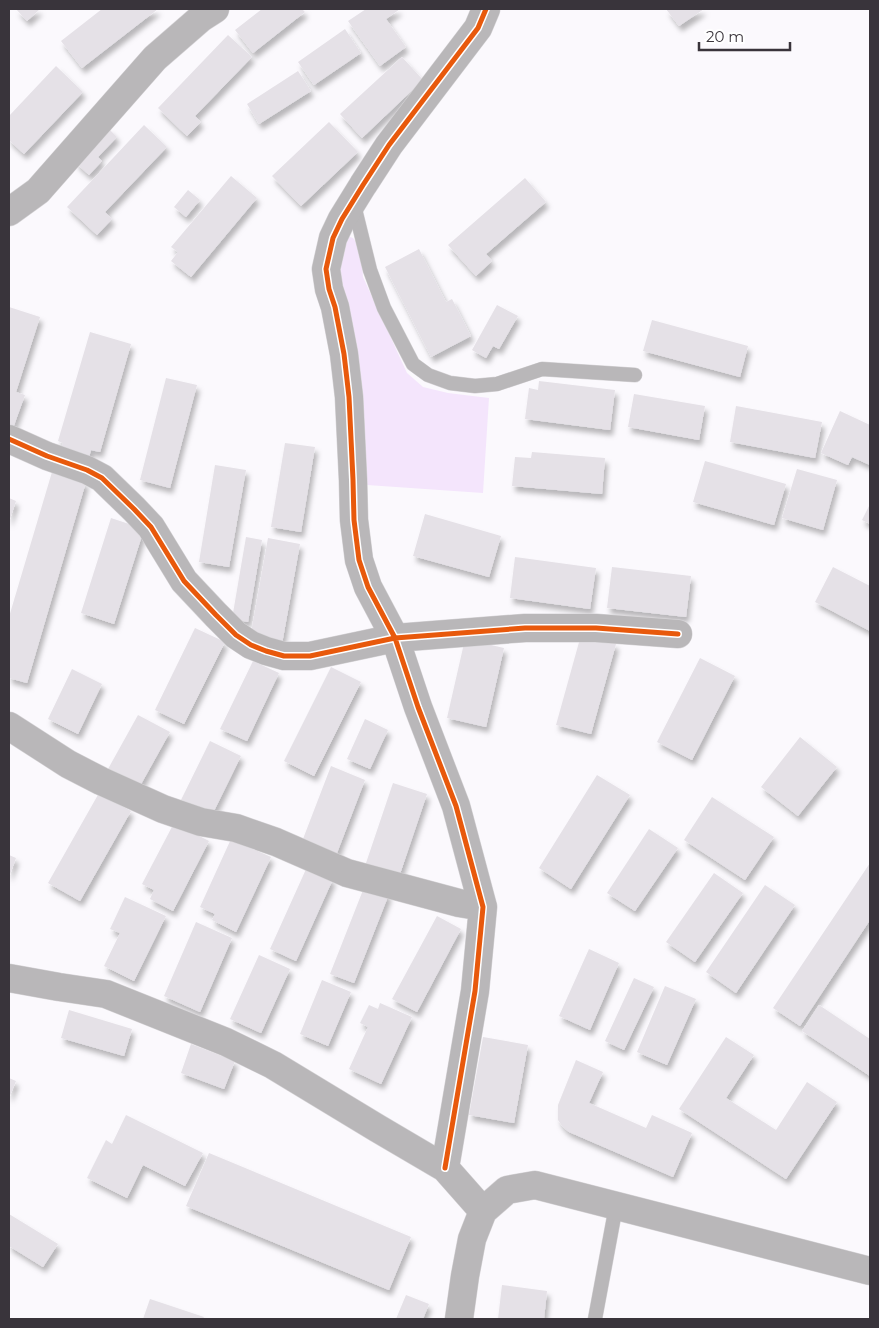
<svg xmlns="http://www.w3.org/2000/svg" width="879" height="1328" viewBox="0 0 879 1328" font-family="Montserrat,sans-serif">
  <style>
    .green { fill: #f4e5fc }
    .building { fill: #e5e1e7; filter: url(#shadow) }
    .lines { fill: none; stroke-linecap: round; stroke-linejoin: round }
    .lane-casing { stroke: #d8d6d9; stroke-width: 15 }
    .street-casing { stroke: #d8d6d9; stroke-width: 29 }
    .lane { stroke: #b9b7b9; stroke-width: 14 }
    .street { stroke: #b9b7b9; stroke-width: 28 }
    .cycleway-casing { stroke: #fff; stroke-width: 8 }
    .cycleway { stroke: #e8590c; stroke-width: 5 }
  </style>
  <defs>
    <filter id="shadow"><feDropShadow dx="3" dy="5.5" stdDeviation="2.5" flood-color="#0004"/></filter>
  </defs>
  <rect width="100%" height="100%" fill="#fbf9fd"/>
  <path class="green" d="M347 236 353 238 361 249 363 277 407 373 423 387 448 393 489 398 483 493 367 485 337 284Z"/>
  <path class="building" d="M16 9H40L27 21Z
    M102 9H158L82 68 61 41Z
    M262 9H302L305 12 253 53 235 30Z
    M366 9H400L386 19 406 47 380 66 348 21Z
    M666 9H704L679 26Z
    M345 29 361 53 314 85 298 62Z
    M228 35 252 57 195 116 201 122 187 136 158 108Z
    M402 57 423 80 362 138 340 114Z
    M56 66 83 92 24 154 9 140V116Z
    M298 71 311 91 259 124 247 104Z
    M329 122 358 152 301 206 272 176Z
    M144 125 167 147 105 212 112 219 97 235 67 207Z
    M108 128 117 137 98 157 102 161 89 175 75 162Z
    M231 176 257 198 191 277 171 261 178 252 171 247Z
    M525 178 546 202 486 254 492 261 476 276 448 245Z
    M188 190 200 200 186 217 174 207Z
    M419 249 446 302 452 299 471 336 431 357 385 267Z
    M497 305 518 316 499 349 493 346 486 358 472 350Z
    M9 307 40 317 16 392 25 395 13 428 9 427Z
    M652 320 748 346 740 377 643 351Z
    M90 332 131 344 100 452 91 450 88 461 60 452 63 443 58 441Z
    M166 378 197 385 170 488 140 480Z
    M539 381 615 390 610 430 525 419 529 388 538 390Z
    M634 394 705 406 699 440 628 427Z
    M736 406 822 422 815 458 730 442Z
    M840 411 870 425V465L852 457 848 465 821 453Z
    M285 443 315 447 301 532 271 527Z
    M532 452 605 458 602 494 512 486 515 457 531 458Z
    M705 461 786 484 774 525 693 502Z
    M215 465 246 470 229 567 199 562Z
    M797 469 837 480 823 530 782 518Z
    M52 472 86 482 27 683 9 678V617Z
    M9 498 16 501 9 522Z
    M870 504V524L862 520Z
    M425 514 501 536 489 577 413 556Z
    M111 518 144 529 114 624 81 613Z
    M246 537 262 540 248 622 232 619Z
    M268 538 300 544 282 644 250 638Z
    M515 557 596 568 590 609 510 598Z
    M612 567 691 576 686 617 607 608Z
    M833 567 870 586V631L815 602Z
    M195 628 225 642 184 724 155 710Z
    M581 635 616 644 591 734 556 725Z
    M465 639 504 648 486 727 447 718Z
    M700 658 735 676 692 760 657 742Z
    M253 661 279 673 247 741 220 729Z
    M331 667 361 682 314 776 284 761Z
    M72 669 102 684 78 734 48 719Z
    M138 715 170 732 140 786 108 769Z
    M365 719 388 730 370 769 347 759Z
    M800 737 837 767 798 816 761 787Z
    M210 741 241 756 212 815 181 800Z
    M331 766 365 780 337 853 303 839Z
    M597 775 630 795 571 889 539 868Z
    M393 783 427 794 399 877 365 866Z
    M99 793 131 811 80 901 48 883Z
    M712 797 774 837 745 880 684 840Z
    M174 823 209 841 173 911 150 899 154 890 142 884Z
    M649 829 678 848 635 911 607 893Z
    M231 839 271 857 236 932 212 920 215 914 200 907Z
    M9 855 16 858 9 877Z
    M870 863V920L800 1026 773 1008Z
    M307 867 333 879 296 961 270 949Z
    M714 873 743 893 695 962 666 942Z
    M365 885 389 894 354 983 330 974Z
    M765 885 795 905 736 993 706 972Z
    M125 897 166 916 134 981 104 966 120 933 110 929Z
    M437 916 461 929 417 1012 392 999Z
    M196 922 232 938 200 1012 164 996Z
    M589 949 619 963 590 1030 559 1016Z
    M259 955 290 969 261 1033 230 1019Z
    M634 978 654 987 624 1050 605 1041Z
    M322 980 351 992 328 1046 300 1034Z
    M665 986 696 999 667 1065 637 1052Z
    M380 1003 412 1017 381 1084 349 1069 368 1027 360 1023 369 1005 378 1009Z
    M819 1005 870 1039V1076L802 1031Z
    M69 1010 132 1029 124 1056 61 1038Z
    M483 1037 528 1045 514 1123 469 1115Z
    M726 1037 754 1055 726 1098 776 1130 807 1082 837 1102 786 1179 679 1109Z
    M191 1044 235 1061 224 1089 181 1073Z
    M576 1060 603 1072 589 1103 646 1128 652 1115 692 1133 673 1177 569 1132 563 1127 558 1120V1105Z
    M9 1078 16 1081 9 1098Z
    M126 1115 203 1153 185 1186 143 1165 127 1198 87 1178 106 1140 112 1144Z
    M209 1153 411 1237 389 1290 186 1206Z
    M9 1214 58 1244 43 1267 9 1246Z
    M502 1285 547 1291 544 1319H498Z
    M406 1295 429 1304 423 1319H396Z
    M150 1299 204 1317 203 1319H143Z"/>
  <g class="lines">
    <defs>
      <path id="lane" d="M353 201 370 270 384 308 413 364 428 375 450 383 475 386 497 384 542 369 635 375
        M595 1319 616 1206"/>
      <path id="street" d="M9 212 38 191 155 58 201 18 215 9
        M9 439 47 456 87 470 102 478 134 509 151 527 184 581 216 615 236 635 251 645 266 651 284 656H310L395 638 525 628H596L678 634
        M9 726 68 764 101 781 163 809 201 822 236 828 276 842 347 873 459 903 483 907
        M9 978 59 987 106 994 226 1042 273 1065 377 1128 445 1168 483 1211
        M445 1168 475 991 483 907 456 806 418 707 395 638 368 587 359 560 354 520 353 480 349 397 344 354 335 307 329 289 326 269 333 238 342 219 363 185 389 145 478 28 486 9
        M459 1319 465 1276 472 1239 483 1211 507 1190 535 1185 870 1271"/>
    </defs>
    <use href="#lane" class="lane-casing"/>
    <use href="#street" class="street-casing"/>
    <use href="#lane" class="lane"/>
    <use href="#street" class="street"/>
    <defs>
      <path id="cycleway" d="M9 439 47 456 87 470 102 478 134 509 151 527 184 581 216 615 236 635 251 645 266 651 284 656H310L395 638 525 628H596L678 634
        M445 1168 475 991 483 907 456 806 418 707 395 638 368 587 359 560 354 520 353 480 349 397 344 354 335 307 329 289 326 269 333 238 342 219 363 185 389 145 478 28 486 9"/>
    </defs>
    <use href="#cycleway" class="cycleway-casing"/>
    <use href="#cycleway" class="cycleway"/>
  </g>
  <rect width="879" height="1328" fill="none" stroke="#39343b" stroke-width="20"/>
  <path d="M699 42v8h91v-8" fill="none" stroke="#39343b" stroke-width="2.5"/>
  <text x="706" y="42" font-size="15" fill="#39343b" stroke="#ffffff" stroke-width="4" paint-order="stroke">20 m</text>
</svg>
